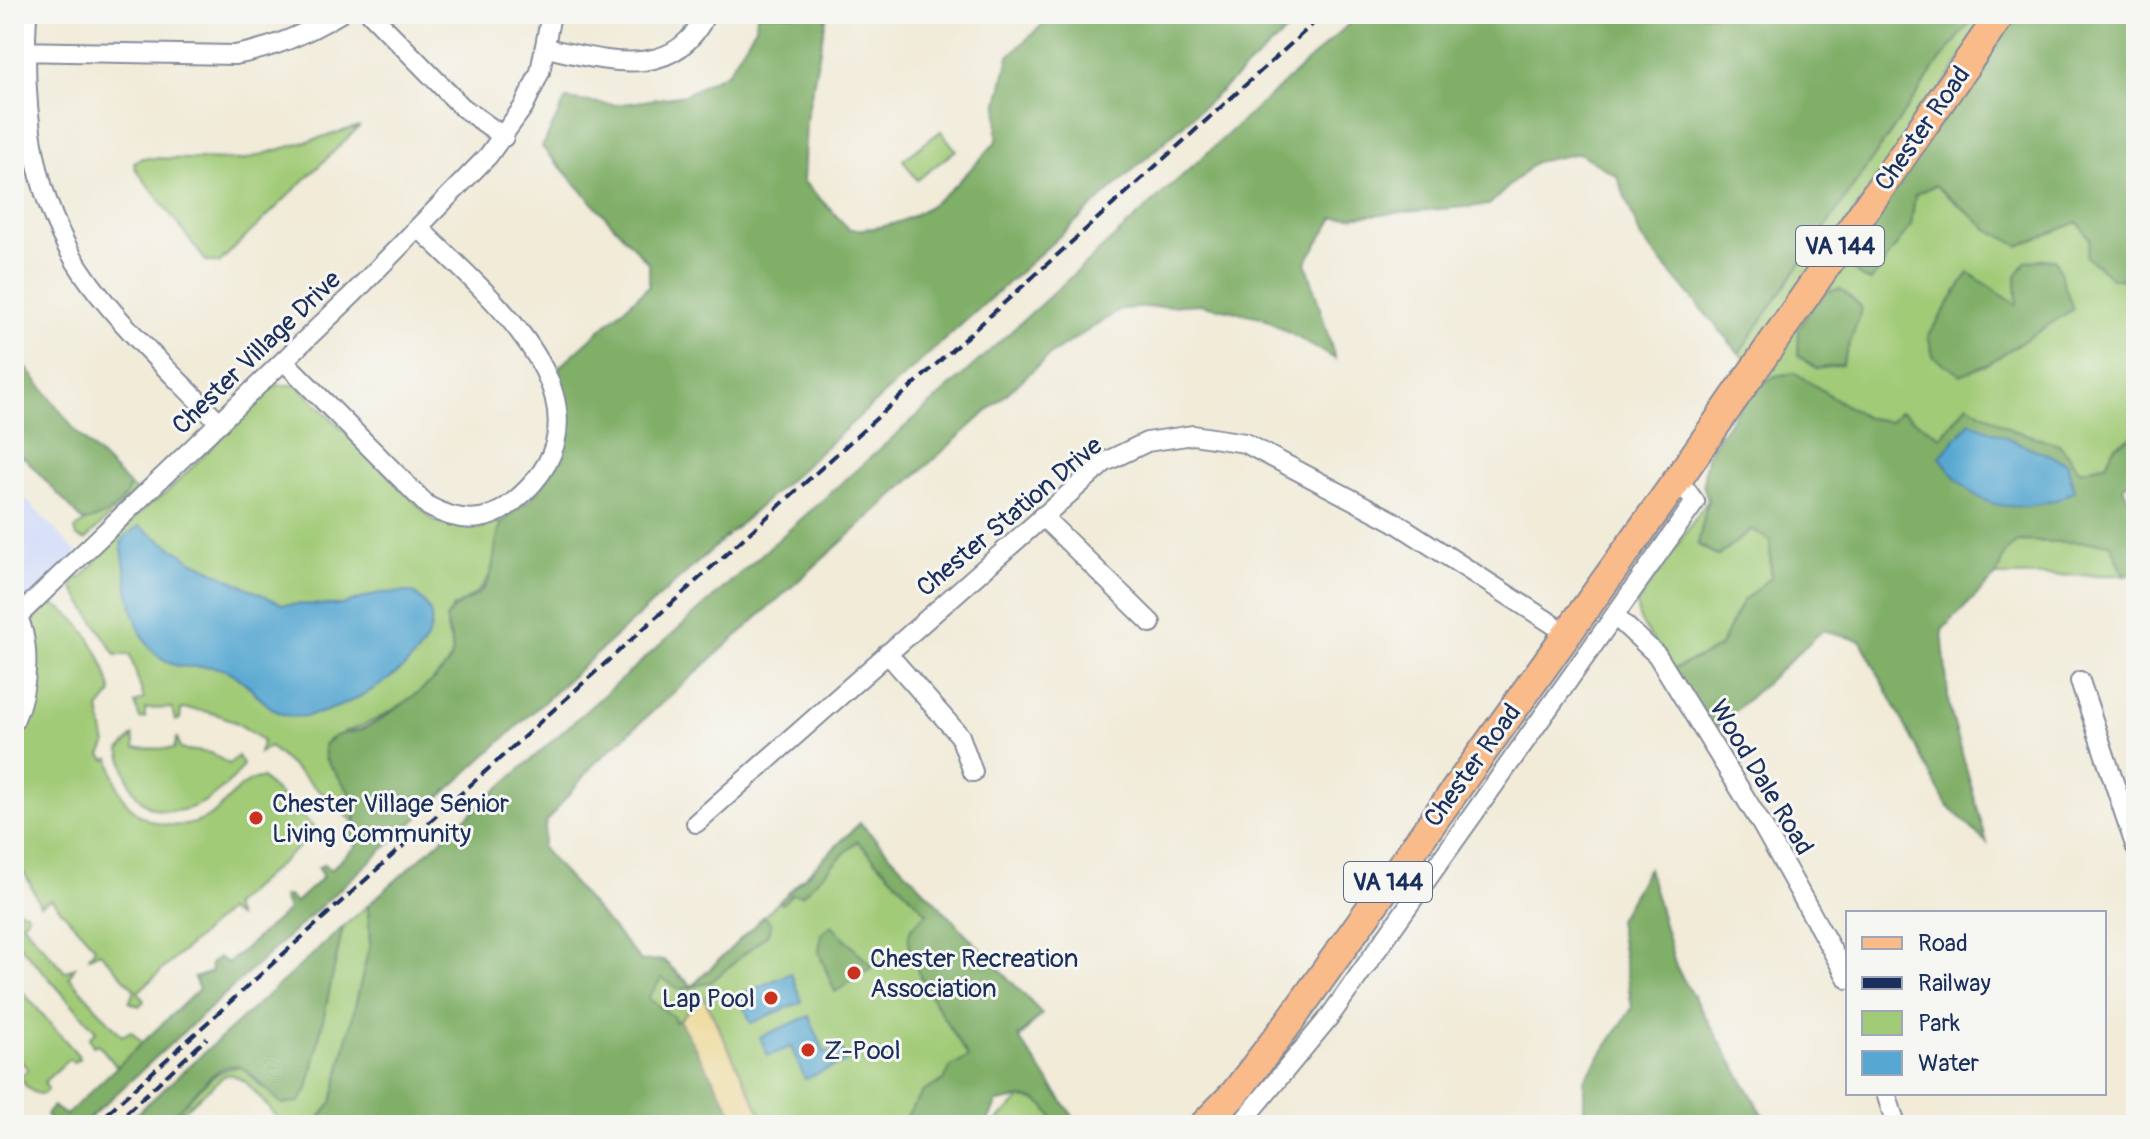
<svg xmlns="http://www.w3.org/2000/svg" width="2150" height="1139" viewBox="0 0 2150 1139" font-family="Pangolin,sans-serif">
  <style>
    .built { fill: #cfdafa }
    .green { fill: #a1cb77; stroke: #5e7d6a; stroke-width: 2 }
    .forest { fill: #80af68; stroke: #4e6f63; stroke-width: 2 }
    .sand { fill: #eeda9e; stroke: #84847e; stroke-width: 2 }
    .water { fill: #56a7d1; stroke: #386b98; stroke-width: 2 }
    .lines { fill: none; stroke-linecap: round; stroke-linejoin: round }
    .street-casing { stroke: #868d9b; stroke-width: 22 }
    .primary-casing { stroke: #868d9b; stroke-width: 32 }
    .street { stroke: #fff; stroke-width: 18 }
    .primary { stroke: #fabb8b; stroke-width: 28 }
    .rail { stroke: #1b2f5e; stroke-width: 4; stroke-dasharray: 12 6; stroke-linecap: butt }
    .poi-dot { fill: #c8321e; stroke: #f6f6f2; stroke-width: 3 }
    .labels { text-anchor: middle; stroke-width: 6; stroke-linejoin: round; paint-order: stroke }
    .shield { fill: #f6f6f2; stroke: #5d6b8a; stroke-width: 2 }
    .shield-label { font-size: 24px; font-weight: bold; fill: #1b2f5e }
    .street-label { font-size: 26px; fill: #1b2f5e; stroke: #f6f6f2 }
    .poi-label { font-size: 26px; fill: #1b2f5e; stroke: #f6f6f2; text-anchor: start }
  </style>
  <rect width="100%" height="100%" fill="#f6f6f2"/>
  <filter id="ink" filterUnits="userSpaceOnUse"><feTurbulence type="fractalNoise" baseFrequency=".0125" numOctaves="2"/><feDisplacementMap in="SourceGraphic" scale="16" xChannelSelector="R" yChannelSelector="G"/><feConvolveMatrix kernelMatrix="1 2 1 2 8 2 1 2 1" color-interpolation-filters="sRGB"/></filter>
  <filter id="wash" filterUnits="userSpaceOnUse"><feTurbulence type="fractalNoise" baseFrequency=".006" numOctaves="4" result="noise"/><feDisplacementMap in="SourceGraphic" scale="32" xChannelSelector="R" yChannelSelector="G"/><feGaussianBlur stdDeviation="1.8" result="paint"/><feColorMatrix in="noise" values="0 0 0 0 0 0 0 0 0 0 0 0 0 0 0 0 0 1.4 0 .05"/><feComposite in="paint" operator="in"/></filter>
  <g filter="url(#wash)">
    <rect width="100%" height="100%" fill="#f1ebd8"/>
    <path class="built" d="M14 487 82 558 14 609Z"/>
    <path class="green" d="M1977 14H1993L1748 364 1739 353 1939 62Z
      M360 126 219 263 206 261 135 168 134 162 142 158 243 160Z
      M941 131 956 150 917 180 903 160Z
      M1935 185 1989 230 2078 222 2090 239 2136 282V434L2114 447 2106 464 2080 471 2059 444 2012 431 1968 404 1941 437 1900 411 1890 423 1864 417 1795 373 1748 394 1842 256 1911 225 1915 195Z
      M279 385H297L305 392 434 521 471 529 502 521C492 567 498 585 452 608 450 614 447 621 447 627 447 637 456 646 452 657 443 682 370 728 345 731L325 758C339 777 361 797 354 822L269 746 259 753 263 741C238 721 214 709 181 709L180 719 175 721 172 708 145 709V718L140 719 135 703 144 699 130 655H116L72 587 74 578H81L137 515 168 491 271 388Z
      M130 486 136 491 85 540 77 537 75 529C92 512 119 515 130 486Z
      M1708 500 1698 545 1718 556 1752 529 1770 541 1771 577 1742 602 1719 648 1673 669C1662 648 1635 625 1637 603Z
      M2018 541 2111 543 2124 575 1996 576 2005 553Z
      M55 605C87 623 104 659 112 693L99 709 106 745 101 755 106 760 110 758C113 772 116 786 124 799 142 827 185 834 213 814 226 804 244 777 262 778L324 837 320 842 310 837 232 906 237 917 227 911 138 992 144 1001 139 1006 129 1002 135 990 100 952 89 957 95 947 51 899 40 905 27 877 14 861V736L27 716 32 695 33 622 46 606Z
      M133 736 135 748 174 749 177 737 180 749 210 753 229 764 238 756 243 764C239 776 227 784 218 792 193 814 149 823 131 786 126 775 123 762 120 750Z
      M860 823 1042 1014 939 1125H637L599 1056 663 960 692 986Z
      M368 905 370 944 332 1103 314 1125H284L246 1082 231 1074 224 1076 166 1125H144C153 1118 165 1120 174 1113 196 1097 211 1066 242 1067L261 1087 299 1102 308 1089 343 927Z
      M14 909 26 912 28 916 22 923 65 972 75 967 69 977 122 1036 131 1031 142 1042 118 1068 98 1044 93 1046 89 1038 96 1031 14 939Z
      M14 982 78 1055 79 1059 73 1062 69 1059 44 1082 48 1089 43 1094C33 1095 23 1085 21 1076L28 1069 14 1054Z
      M1021 1098 1045 1102 1057 1125H992Z"/>
    <path class="forest" d="M757 14H827L806 120 803 181 849 229C917 233 955 186 997 141L998 103 1009 56 1054 14H1306L617 635 82 1125H54L46 1115 53 1106 66 1115 199 989 194 978 212 972 210 964 218 957 228 963 288 910 283 897 288 896 295 903 323 877 318 868 324 864 330 870 356 846 349 837 357 825 352 796 325 758 324 745C336 731 346 735 362 729 382 721 448 675 452 655 455 643 447 630 446 618 455 601 478 601 487 583 497 566 492 541 502 523 506 515 522 506 530 499 567 461 571 417 559 367L649 286V264L542 147 566 99 616 105 685 95 728 72 756 27Z
      M1360 14H1977L1939 62 1739 353 1641 238 1617 176 1579 153 1535 162 1489 205 1334 218 1306 262 1335 359 1261 317 1199 304 1122 309 1051 354 592 766 546 822 542 848 641 961 663 960 692 987 764 916 771 923 768 934 711 982 680 990 662 978 648 998 674 1017 675 1022 679 1020 740 1125H314L332 1103 370 944 368 905 963 375Z
      M2015 14H2136V282L2112 278 2086 256 2090 239 2078 222 2019 246 1989 230 1935 185 1915 195 1911 225 1871 281 1860 277 1842 256Z
      M2055 259 2073 309 1986 365 1960 375 1933 356 1928 335 1969 273 2017 305 2016 277 2026 261Z
      M1841 289 1862 308 1842 365 1817 369 1798 355 1799 329 1821 292Z
      M14 351 78 434 130 486C122 506 105 519 83 521L23 456 14 463Z
      M1795 373 1864 417 1890 422 1900 411 1941 437 1968 404 2012 430 2059 444 2080 471 2106 464 2114 447 2136 434V478L2123 487 2136 515V574L2124 575 2111 543 2018 541 2005 553 1996 576 1942 630 1949 706 1987 843 1946 804 1861 641 1823 630 1713 731 1673 669 1719 648 1742 602 1771 577 1770 541 1752 529 1718 556 1698 544 1708 500 1703 485 1707 454 1748 394 1775 376Z
      M860 823 1042 1014 1018 1037 1079 1125H1057C1039 1093 1032 1096 997 1102L986 1125H901L923 1092 944 1080 950 1068 968 1057C954 1032 900 958 910 931 913 924 922 918 927 913L857 841 802 895 792 894 782 904 779 902Z
      M1648 868 1676 967 1769 1125H1584V1080L1632 1008 1618 920Z
      M832 925 872 967 835 992 819 953 821 934Z
      M343 927 308 1089 299 1102 282 1104C272 1096 249 1070 240 1067 214 1058 191 1104 172 1115 159 1123 139 1125 124 1125Z"/>
    <path class="sand" d="M703 996 766 1124 740 1125 679 1020Z"/>
    <path class="water" d="M1970 422 2067 463 2074 491C2061 500 2050 502 2033 505 1986 512 1967 494 1940 457Z
      M139 526 194 562 282 604 342 605 379 593 412 592C484 638 336 724 290 716 264 712 251 681 227 671 211 663 197 669 180 666 131 660 128 580 121 543L124 537Z
      M791 973 802 1002 751 1023 739 995Z
      M809 1016 825 1053 840 1047 847 1061 805 1079 791 1047 768 1056 760 1037Z"/>
  </g>
  <g filter="url(#ink)">
    <g class="lines">
      <defs>
        <path id="street" d="M27 14C22 108 32 205 90 283 128 334 176 377 220 423
          M371 14 462 107 504 137
          M546 48C605 60 674 83 706 14
          M14 51 235 55C274 48 305 34 339 14
          M284 361 428 506C457 522 485 525 512 503 631 408 488 296 419 228
          M1042 516 1151 623
          M14 609C32 641 29 688 14 721
          M18 616 353 294 488 156 524 106 540 72 551 14
          M1615 616 1657 655 1762 825 1848 979
          M887 653 960 736 973 772
          M2080 681 2136 848
          M696 823 1105 462 1147 442 1193 435 1245 443 1393 521 1568 634
          M1886 1093 1896 1125
          M1240 1125 1330 1016 1695 502 1678 479"/>
        <path id="primary" d="M1204 1125 1235 1093 1290 1021 1678 479 2001 14"/>
      </defs>
      <use href="#street" class="street-casing"/>
      <use href="#primary" class="primary-casing"/>
      <use href="#street" class="street"/>
      <use href="#primary" class="primary"/>
      <path class="rail" d="M94 1125 1324 14
        M113 1125 207 1038"/>
    </g>
  </g>
  <g class="poi-dot">
    <circle cx="256" cy="818" r="8"/>
    <circle cx="854" cy="973" r="8"/>
    <circle cx="771" cy="998" r="8"/>
    <circle cx="808" cy="1050" r="8"/>
  </g>
  <g class="labels">
    <g class="shield">
      <rect x="1796" y="226" width="88" height="40" rx="6"/>
      <rect x="1344" y="862" width="88" height="40" rx="6"/>
    </g>
    <g class="shield-label">
      <text x="1840" y="254">VA 144</text>
      <text x="1388" y="890">VA 144</text>
    </g>
    <g class="street-label">
      <text transform="translate(1922 128) rotate(-55)" y="9">Chester Road</text>
      <text transform="translate(256 352) rotate(-44)" y="9">Chester Village Drive</text>
      <text transform="translate(1009 516) rotate(-40)" y="9">Chester Station Drive</text>
      <text transform="translate(1472 765) rotate(-54)" y="9">Chester Road</text>
      <text transform="translate(1762 777) rotate(59)" y="9">Wood Dale Road</text>
    </g>
    <g class="poi-label">
      <text x="272" y="812">Chester Village Senior<tspan x="272" dy="30">Living Community</tspan></text>
      <text x="870" y="967">Chester Recreation<tspan x="870" dy="30">Association</tspan></text>
      <text x="755" y="1007" text-anchor="end">Lap Pool</text>
      <text x="824" y="1059">Z-Pool</text>
    </g>
  </g>
  <rect width="2150" height="1139" fill="none" stroke="#f6f6f2" stroke-width="48"/>
  <rect x="1846" y="911" width="260" height="184" fill="#f6f6f2" stroke="#9ea6b7" stroke-width="2"/>
  <rect x="1862" y="937" width="40" height="12" fill="#fabb8b" stroke="#9ea6b7" stroke-width="2"/>
  <text x="1918" y="951" font-size="24" fill="#1b2f5e">Road</text>
  <rect x="1862" y="977" width="40" height="12" fill="#1b2f5e" stroke="#9ea6b7" stroke-width="2"/>
  <text x="1918" y="991" font-size="24" fill="#1b2f5e">Railway</text>
  <rect x="1862" y="1011" width="40" height="24" fill="#a1cb77" stroke="#9ea6b7" stroke-width="2"/>
  <text x="1918" y="1031" font-size="24" fill="#1b2f5e">Park</text>
  <rect x="1862" y="1051" width="40" height="24" fill="#56a7d1" stroke="#9ea6b7" stroke-width="2"/>
  <text x="1918" y="1071" font-size="24" fill="#1b2f5e">Water</text>
</svg>
